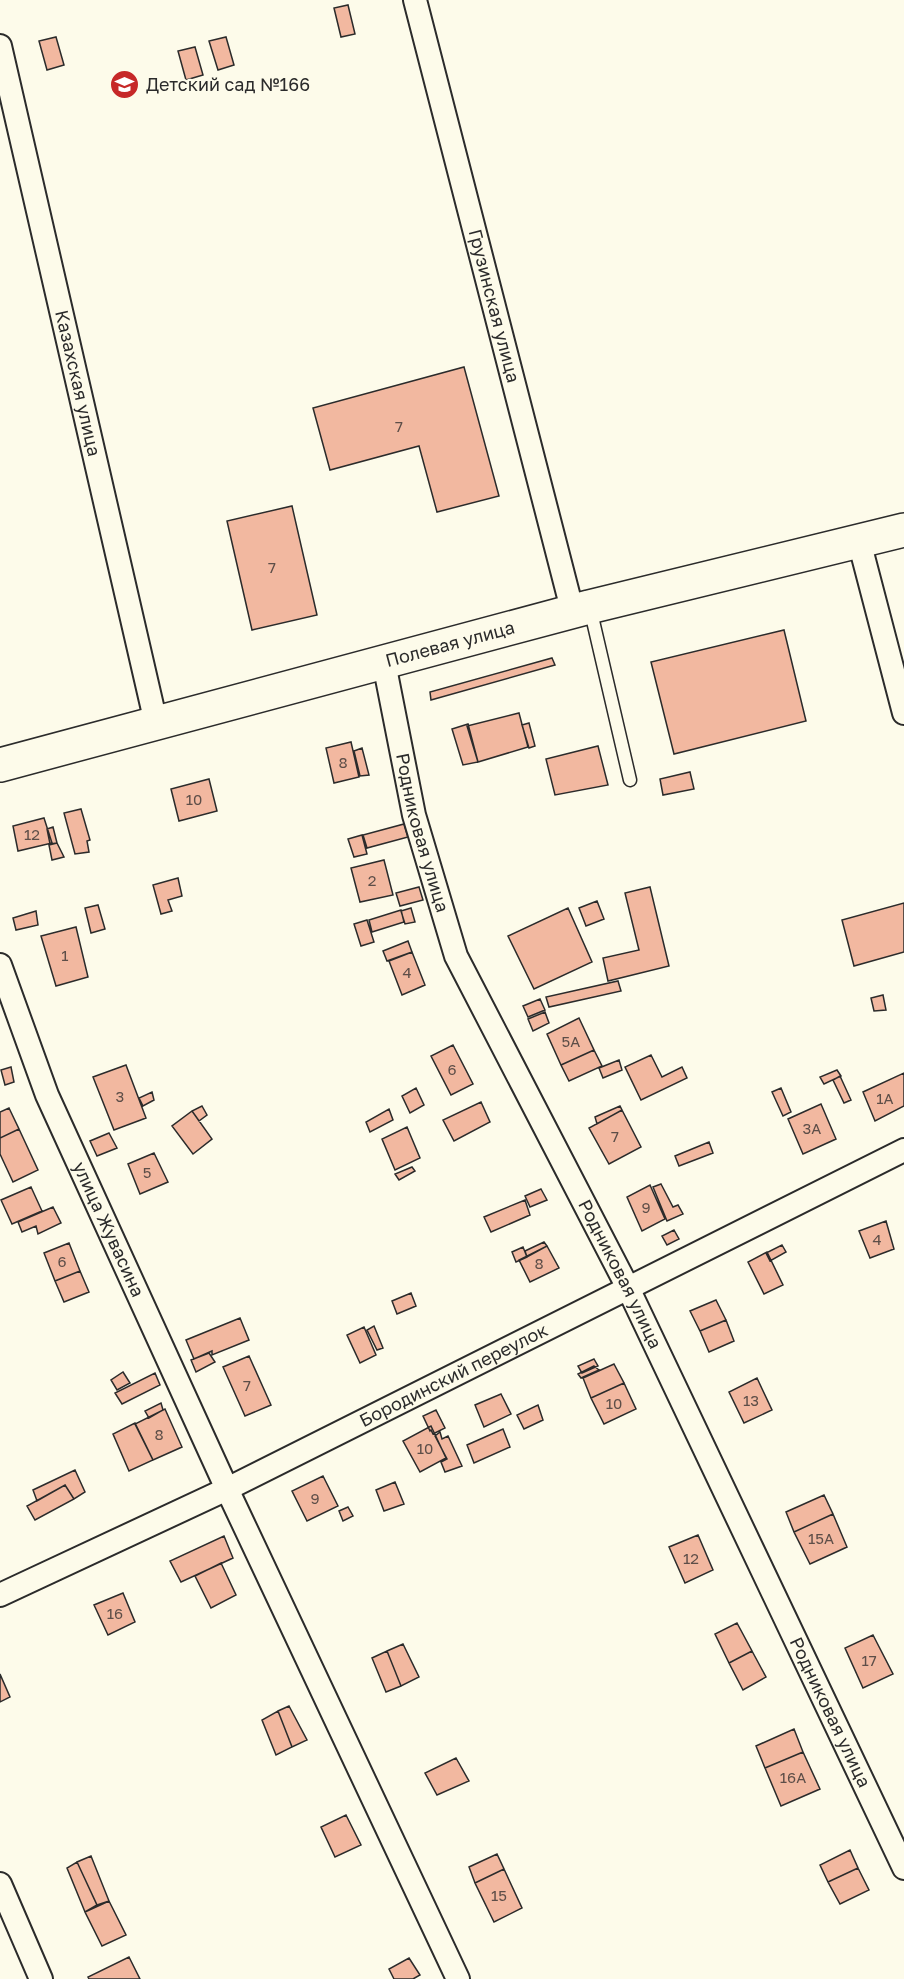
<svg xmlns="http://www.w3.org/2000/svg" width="904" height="1979" viewBox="0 0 904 1979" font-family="'Golos Text',sans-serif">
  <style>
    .building { fill: #f2b8a0; stroke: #2b2b2b; stroke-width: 1.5 }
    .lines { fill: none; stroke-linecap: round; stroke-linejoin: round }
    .lane-casing { stroke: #2b2b2b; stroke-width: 15 }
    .street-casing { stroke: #2b2b2b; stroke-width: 26 }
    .secondary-casing { stroke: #2b2b2b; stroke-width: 36 }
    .lane { stroke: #fdfbea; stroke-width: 12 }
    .street { stroke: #fdfbea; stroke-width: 22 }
    .secondary { stroke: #fdfbea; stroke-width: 33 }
    .labels { text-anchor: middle; stroke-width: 4.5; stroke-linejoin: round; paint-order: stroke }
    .number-label { font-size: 15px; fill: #5d4e48 }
    .poi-label { font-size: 18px; fill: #2b2b2b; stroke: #fdfbea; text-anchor: start }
    .street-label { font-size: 18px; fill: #2b2b2b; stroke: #fdfbea }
  </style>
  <rect width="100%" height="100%" fill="#fdfbea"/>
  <path class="building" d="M348 5 355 34 341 37 334 8Z
    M56 37 64 65 47 70 39 41Z
    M226 37 234 65 218 70 209 41Z
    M195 47 203 75 186 80 178 51Z
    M464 367 499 496 437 512 419 446 330 470 313 408Z
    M292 506 317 615 252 630 227 521Z
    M784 630 806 721 674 754 651 662Z
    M552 658 555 665 431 700 430 692Z
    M519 713 528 747 478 762 467 726Z
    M529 723 535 746 529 748 522 725Z
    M468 724 478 762 463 765 452 729Z
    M351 742 359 777 334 783 326 748Z
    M598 746 608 785 555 795 546 759Z
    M362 748 369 775 360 776 354 751Z
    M690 772 694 789 663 795 660 779Z
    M209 779 217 811 179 821 171 789Z
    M81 809 90 840 87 841 89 852 75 854 64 813Z
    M44 818 52 843 18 851 13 826Z
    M404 824 408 837 367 848 363 835Z
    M53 827 57 843 50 844 47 829Z
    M362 835 367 854 354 857 348 839Z
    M57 843 64 857 52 860 49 845Z
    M384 860 393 895 360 902 351 868Z
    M178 878 182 896 168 900 172 911 161 914 153 885Z
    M419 887 423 900 400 906 396 893Z
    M650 887 669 966 608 981 603 958 639 950 625 893Z
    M597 901 604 919 586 926 579 908Z
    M904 903V952L854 966 842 920Z
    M98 905 105 929 91 933 85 908Z
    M411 908 415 922 405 924 401 911Z
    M568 908 592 962 534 989 508 936Z
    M401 910 404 922 372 932 369 920Z
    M36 911 38 925 16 930 13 918Z
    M367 920 374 942 361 946 354 924Z
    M76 927 88 977 56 986 41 936Z
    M408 941 412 952 387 961 383 951Z
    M412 952 425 985 402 995 389 961Z
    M618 981 621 991 549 1007 546 997Z
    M883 995 886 1010 874 1011 871 998Z
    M540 999 545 1010 528 1017 523 1006Z
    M545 1012 549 1023 533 1031 528 1019Z
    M579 1018 594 1050 561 1065 547 1034Z
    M453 1045 473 1084 451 1095 431 1056Z
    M594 1050 602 1066 569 1081 561 1065Z
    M651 1055 662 1077 682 1067 687 1078 641 1100 625 1067Z
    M619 1060 622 1070 603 1078 599 1068Z
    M126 1065 146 1118 114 1130 93 1077Z
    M11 1067 14 1082 5 1085 1 1070Z
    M837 1070 841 1076 824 1084 820 1077Z
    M904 1073V1106L875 1121 863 1092Z
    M840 1076 851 1100 844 1103 833 1080Z
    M416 1088 424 1105 410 1113 402 1096Z
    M781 1088 791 1112 783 1116 772 1092Z
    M152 1092 154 1100 143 1106 139 1098Z
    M481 1102 490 1122 454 1141 443 1120Z
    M821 1104 836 1139 803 1154 788 1119Z
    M202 1106 207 1115 199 1121 192 1111Z
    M620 1106 622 1110 597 1124 595 1117Z
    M9 1108 19 1129 0 1138V1112Z
    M389 1109 393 1120 370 1132 366 1122Z
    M622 1110 641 1147 609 1164 589 1128Z
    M192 1111 212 1139 193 1154 172 1126Z
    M407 1127 420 1158 395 1170 382 1139Z
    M19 1129 38 1170 13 1182 0 1154V1138Z
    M109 1133 117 1148 97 1156 90 1141Z
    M709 1142 713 1153 679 1166 675 1156Z
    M154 1153 168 1182 140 1194 128 1164Z
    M412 1167 415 1171 399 1180 395 1174Z
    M661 1184 673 1207 678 1205 683 1214 667 1221 653 1187Z
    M650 1185 665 1219 642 1231 627 1197Z
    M31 1187 42 1211 12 1224 1 1200Z
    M541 1189 547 1200 530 1207 525 1196Z
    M525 1200 530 1215 491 1232 484 1217Z
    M53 1207 61 1223 38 1234 36 1226 22 1232 18 1222Z
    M886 1221 894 1249 870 1258 859 1231Z
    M674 1230 679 1239 667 1245 662 1236Z
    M544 1242 547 1246 527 1257 525 1251Z
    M69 1243 80 1271 55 1281 44 1253Z
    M782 1245 786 1252 770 1261 766 1253Z
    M547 1246 559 1268 530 1282 519 1260Z
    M523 1247 527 1257 516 1262 512 1252Z
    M767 1252 783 1285 764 1294 748 1262Z
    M80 1271 89 1292 64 1302 55 1281Z
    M411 1293 416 1306 397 1314 392 1301Z
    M716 1300 726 1320 700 1331 690 1311Z
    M240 1318 249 1340 212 1355V1351L194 1359 186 1340Z
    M726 1320 734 1341 709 1352 700 1331Z
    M374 1326 383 1348 377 1350 367 1330Z
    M364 1327 376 1355 360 1363 347 1335Z
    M209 1353 215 1362 196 1372 191 1360Z
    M249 1356 271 1405 245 1416 223 1367Z
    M594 1359 598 1366 582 1373 578 1366Z
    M614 1364 624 1383 591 1398 583 1378Z
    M594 1366 599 1370 581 1378 578 1374Z
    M123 1372 130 1383 117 1390 111 1380Z
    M155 1373 160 1385 122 1404 115 1393Z
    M757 1378 772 1410 744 1423 729 1392Z
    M624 1383 636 1409 604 1424 591 1398Z
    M501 1394 511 1414 484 1427 475 1405Z
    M161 1403 163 1410 149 1418 145 1411Z
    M538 1405 543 1420 524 1429 517 1415Z
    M165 1409 182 1447 153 1460 135 1424Z
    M436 1410 445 1428 433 1434 431 1430 430 1431 423 1416Z
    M135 1423 153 1460 129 1471 113 1434Z
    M431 1426 446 1458 420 1472 403 1441Z
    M503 1429 510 1447 474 1463 467 1445Z
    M440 1432 442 1439 448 1436 462 1466 445 1472 441 1462 447 1459 435 1436Z
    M75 1470 85 1492 74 1499 65 1485 37 1501 33 1490Z
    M323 1476 338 1506 307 1521 292 1491Z
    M395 1482 404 1504 384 1511 376 1490Z
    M65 1485 74 1499 35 1520 27 1506Z
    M824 1495 833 1514 794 1532 786 1512Z
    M348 1507 353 1516 343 1521 339 1511Z
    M833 1514 847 1547 810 1564 794 1532Z
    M698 1535 713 1570 685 1583 669 1547Z
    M224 1536 233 1558 181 1582 170 1561Z
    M221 1563 236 1595 211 1608 195 1576Z
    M123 1593 135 1622 108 1635 94 1605Z
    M737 1623 752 1651 729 1663 715 1634Z
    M873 1635 893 1674 863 1688 845 1648Z
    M403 1644 419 1677 401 1686 387 1651Z
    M387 1651 401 1686 386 1692 372 1658Z
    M752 1651 766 1677 743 1690 729 1663Z
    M0 1674 10 1697 0 1702Z
    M289 1706 307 1740 292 1747 278 1711Z
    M278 1711 292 1747 276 1755 262 1720Z
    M794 1729 803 1752 765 1768 756 1746Z
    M803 1752 820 1789 781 1806 765 1768Z
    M456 1758 469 1781 437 1795 425 1773Z
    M346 1815 361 1845 335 1857 321 1827Z
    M850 1850 858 1868 828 1882 820 1865Z
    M497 1854 504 1869 475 1883 469 1867Z
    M91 1856 109 1901 97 1905 77 1862Z
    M77 1862 97 1905 85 1912 67 1868Z
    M858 1868 869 1890 840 1904 828 1882Z
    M504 1869 522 1908 494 1922 475 1883Z
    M109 1901 126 1935 102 1946 85 1912Z
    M129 1957 140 1979H89L88 1977Z
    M409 1958 420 1975 413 1979H394L389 1969Z"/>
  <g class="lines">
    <defs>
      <path id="lane" d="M590 608 630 780"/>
      <g id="street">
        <path id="s1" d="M415 0 573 613"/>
        <path id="s2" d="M0 46 156 723"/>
        <path d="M859 541 904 713"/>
        <path id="s3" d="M384 663 414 815 456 956 628 1288 904 1868"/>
        <path id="s4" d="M0 965 47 1095 227 1489 458 1979"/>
        <path id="s5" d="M0 1595 227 1489 904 1150"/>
        <path d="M0 1884 41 1979"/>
      </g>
      <g id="secondary">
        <path id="s6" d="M0 765 589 607 904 530"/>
      </g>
    </defs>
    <use href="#lane" class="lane-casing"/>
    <use href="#street" class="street-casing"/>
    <use href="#secondary" class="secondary-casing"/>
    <use href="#lane" class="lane"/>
    <use href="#street" class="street"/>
    <use href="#secondary" class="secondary"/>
  </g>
  <defs>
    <symbol id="school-disc" viewBox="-11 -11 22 22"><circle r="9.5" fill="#c62828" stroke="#fdfbea"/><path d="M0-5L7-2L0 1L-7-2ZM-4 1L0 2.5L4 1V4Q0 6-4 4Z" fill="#fff"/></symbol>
  </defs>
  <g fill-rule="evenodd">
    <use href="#school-disc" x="108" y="68" width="33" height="33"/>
  </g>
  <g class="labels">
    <g class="number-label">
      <text x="399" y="432">7</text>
      <text x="272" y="573">7</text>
      <text x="343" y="768">8</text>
      <text x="194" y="805">10</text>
      <text x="32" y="840">12</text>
      <text x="372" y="886">2</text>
      <text x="65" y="961">1</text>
      <text x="407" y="978">4</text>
      <text x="571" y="1047">5А</text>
      <text x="452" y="1075">6</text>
      <text x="120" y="1102">3</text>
      <text x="885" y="1104">1А</text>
      <text x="812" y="1134">3А</text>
      <text x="615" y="1142">7</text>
      <text x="147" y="1178">5</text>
      <text x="646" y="1213">9</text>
      <text x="877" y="1245">4</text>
      <text x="62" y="1267">6</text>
      <text x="539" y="1269">8</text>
      <text x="247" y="1391">7</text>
      <text x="751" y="1406">13</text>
      <text x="614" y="1409">10</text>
      <text x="159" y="1440">8</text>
      <text x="425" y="1454">10</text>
      <text x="315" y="1504">9</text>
      <text x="821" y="1544">15А</text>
      <text x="691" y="1564">12</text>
      <text x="115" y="1619">16</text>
      <text x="869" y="1666">17</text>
      <text x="793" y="1783">16А</text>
      <text x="499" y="1901">15</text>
    </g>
    <g class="poi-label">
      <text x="146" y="91">Детский сад №166</text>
    </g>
    <g class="street-label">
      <text dy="6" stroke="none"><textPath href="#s1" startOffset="316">Грузинская улица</textPath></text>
      <text dy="6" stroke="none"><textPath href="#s2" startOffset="346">Казахская улица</textPath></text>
      <text dy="6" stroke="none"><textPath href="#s6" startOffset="466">Полевая улица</textPath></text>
      <text dy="6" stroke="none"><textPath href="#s3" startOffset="174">Родниковая улица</textPath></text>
      <text dy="6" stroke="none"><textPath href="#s4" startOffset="286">улица Жувасина</textPath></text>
      <text dy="6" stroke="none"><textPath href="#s3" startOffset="660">Родниковая улица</textPath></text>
      <text dy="6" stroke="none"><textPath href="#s5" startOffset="504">Бородинский переулок</textPath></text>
      <text dy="6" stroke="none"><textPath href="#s3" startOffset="1146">Родниковая улица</textPath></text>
    </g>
  </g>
</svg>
